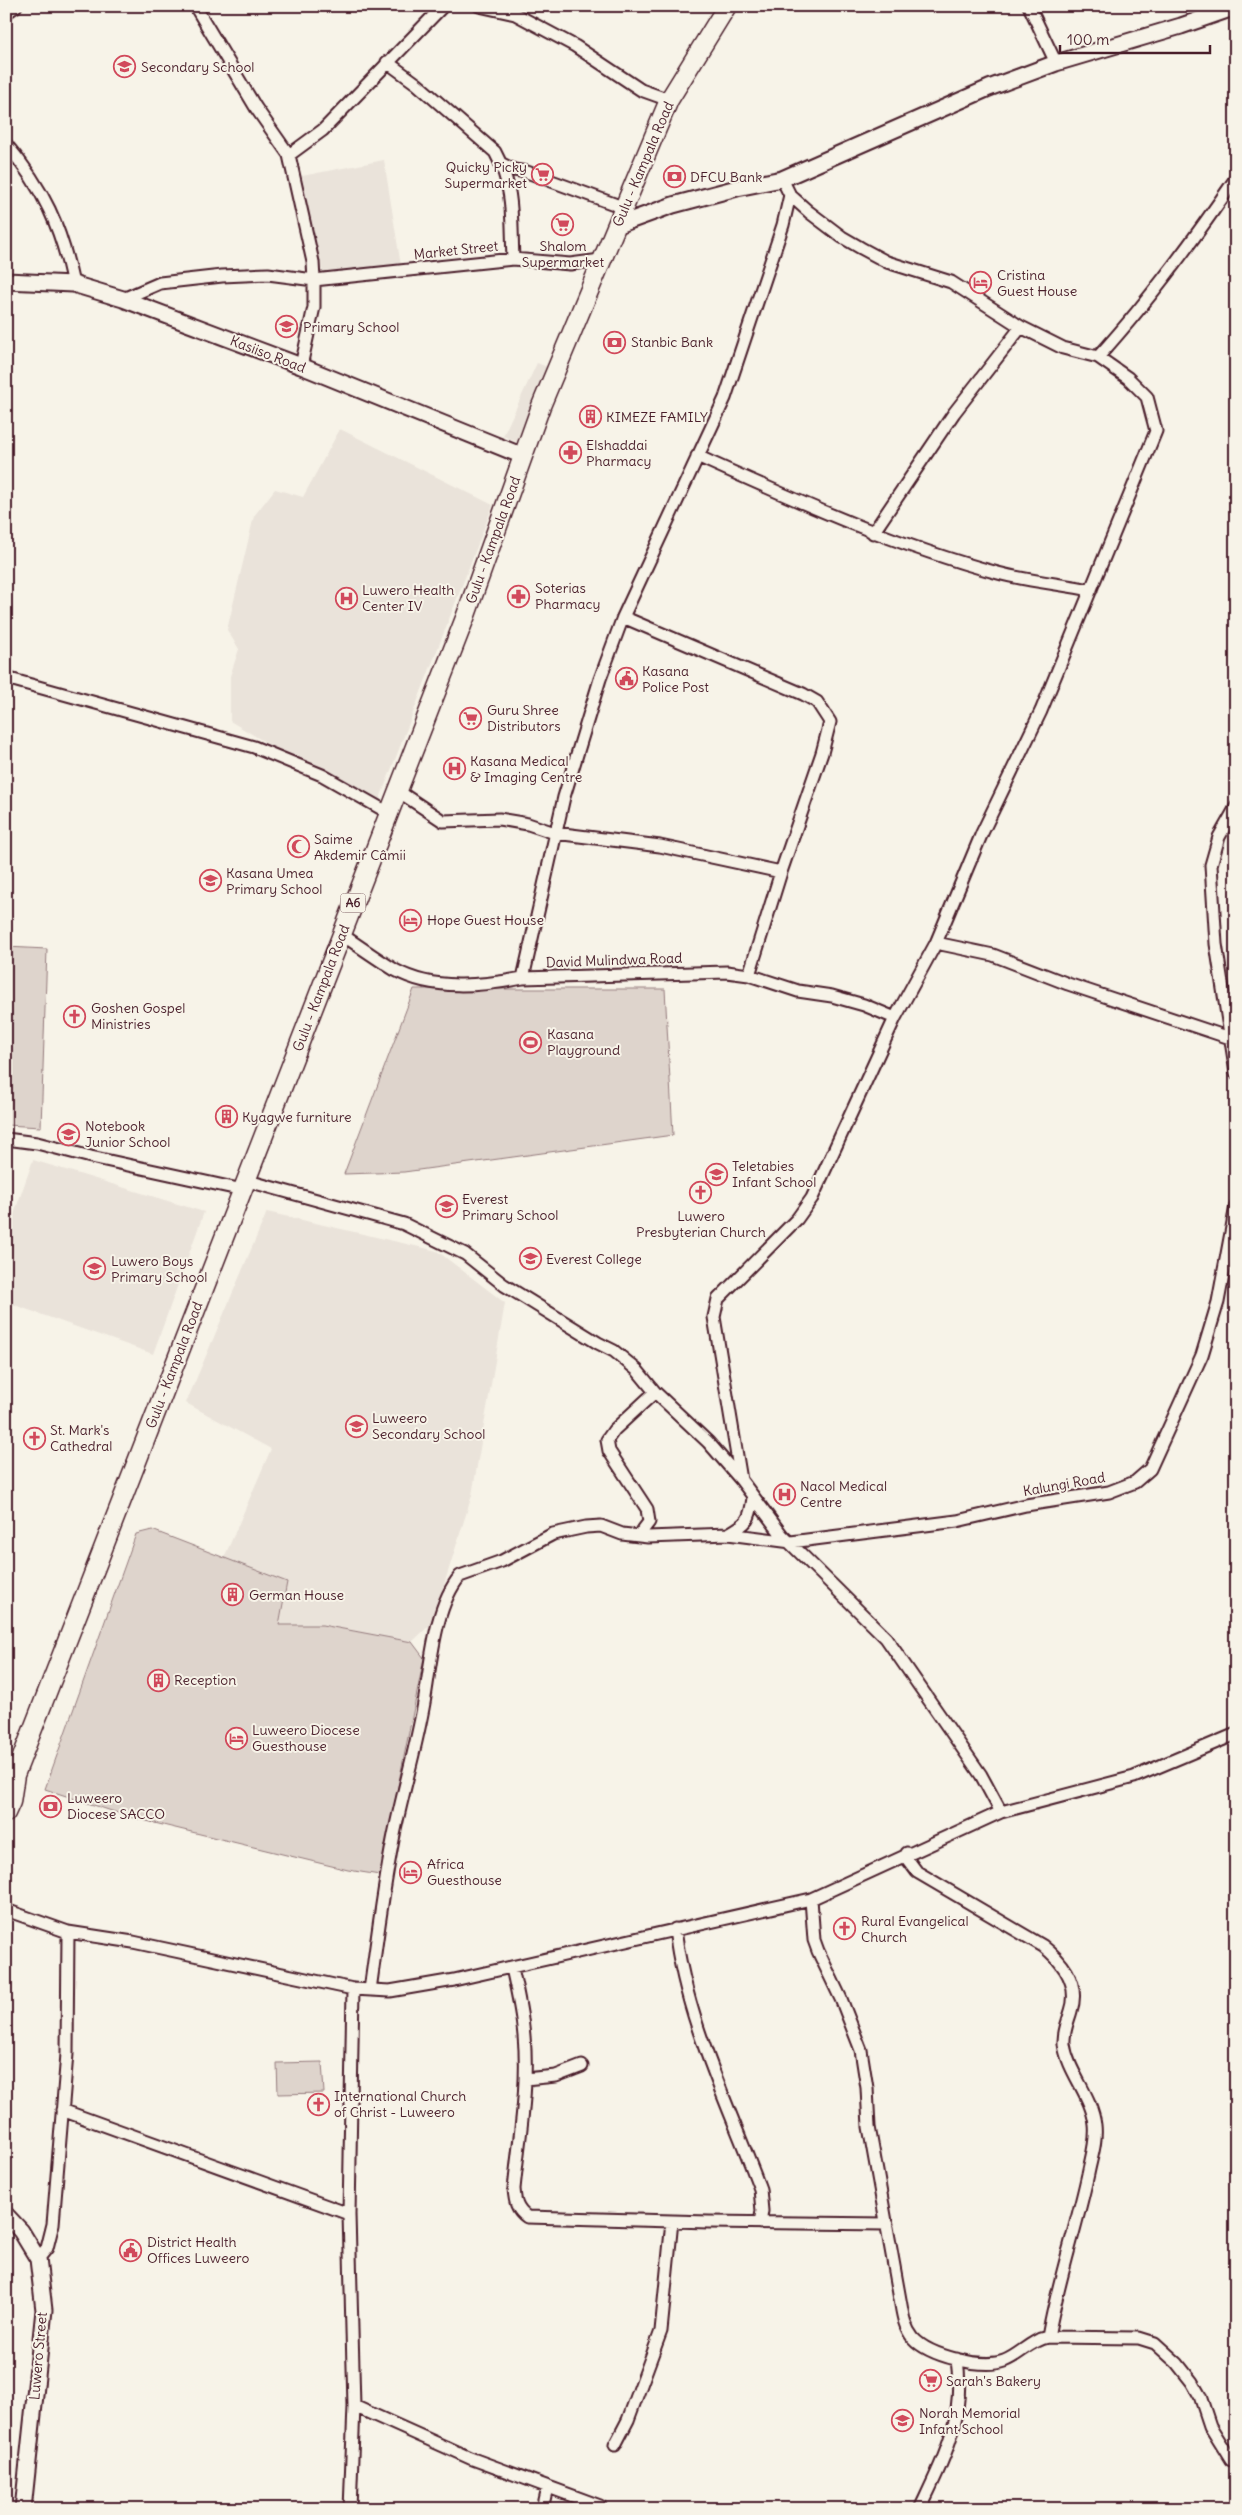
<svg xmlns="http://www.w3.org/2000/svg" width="1242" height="2515" viewBox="0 0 1242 2515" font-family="Delius,sans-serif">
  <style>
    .built { fill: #eae3da }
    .green { fill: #ded4cc; stroke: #947a7c }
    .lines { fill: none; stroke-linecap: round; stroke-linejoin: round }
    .street-casing { stroke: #4a1f2b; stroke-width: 15 }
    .secondary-casing { stroke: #4a1f2b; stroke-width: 19 }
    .primary-casing { stroke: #4a1f2b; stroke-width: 21 }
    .street { stroke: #f7f3e8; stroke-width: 11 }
    .secondary { stroke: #f7f3e8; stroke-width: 15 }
    .primary { stroke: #f7f3e8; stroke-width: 18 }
    .labels { text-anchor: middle; stroke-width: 4; stroke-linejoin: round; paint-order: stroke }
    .shield { fill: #f7f3e8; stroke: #7e5f64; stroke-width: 1 }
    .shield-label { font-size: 12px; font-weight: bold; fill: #4a1f2b }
    .poi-label { font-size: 14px; fill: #4a1f2b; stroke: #f7f3e8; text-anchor: start }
    .street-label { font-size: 14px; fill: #4a1f2b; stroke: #f7f3e8 }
  </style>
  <rect width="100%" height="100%" fill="#f7f3e8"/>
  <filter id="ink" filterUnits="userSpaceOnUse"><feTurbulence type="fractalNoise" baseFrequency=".02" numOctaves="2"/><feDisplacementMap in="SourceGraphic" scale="10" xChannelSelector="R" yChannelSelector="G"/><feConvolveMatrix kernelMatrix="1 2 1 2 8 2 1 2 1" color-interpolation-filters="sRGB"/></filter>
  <g filter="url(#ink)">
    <path class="built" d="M384 160 401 266 330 275 325 273 318 266 302 176Z
      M537 363 550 368 517 442 503 436Z
      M340 429 493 505 376 809 230 721V676L239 649 227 630 254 516 275 489 303 497Z
      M33 1160 204 1212 153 1354 6 1302V1237Z
      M267 1212 437 1251 505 1303 472 1495 432 1623 412 1642 322 1625H279L287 1582 224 1558 271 1449 186 1403Z"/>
    <path class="green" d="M6 947 47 949 41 1127 6 1125Z
      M414 989H665L673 1135 404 1172 344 1174Z
      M152 1530 287 1582 279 1625H322L412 1642 424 1658 380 1875 348 1870 130 1817 45 1789 136 1534Z
      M322 2062 324 2093 278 2094 277 2063Z"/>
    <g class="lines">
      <defs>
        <path id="street" d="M195 6 256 108 289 155 313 262 314 280V307L301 366
          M479 6 515 14 575 46 641 90 669 100
          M1029 6 1056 63
          M6 13 16 6
          M387 62 417 84 495 152C515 189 511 219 513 259
          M6 144C44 189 61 227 73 284
          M289 155 323 130 443 6
          M502 164 514 170 527 172 625 208
          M123 299 160 283 222 276 268 274 314 280 513 259 570 264 601 260
          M1098 357C1149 301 1193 241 1236 178
          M697 456C795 500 893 545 998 573 1028 581 1060 584 1091 590
          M873 533 954 413 1021 327
          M623 617 803 694 817 702 830 722 822 753 781 872 749 975
          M6 678 254 747 322 775 389 813
          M398 791 443 821 499 819 528 824 555 833 660 846 781 872
          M1236 807 1219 837 1211 865 1216 944 1236 1073
          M341 934C359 946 377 959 395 970 433 991 482 986 523 978L727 972 749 975 798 991 832 996 864 1005 895 1018
          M936 943 993 955 1068 984 1230 1038
          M523 978 564 797 600 679 623 617 725 398 783 225 790 195
          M6 1139 37 1143 91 1157 243 1190
          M248 1181 404 1224 465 1254 504 1285 598 1343 614 1351 637 1370 655 1392 708 1442 741 1480 782 1535 886 1638 981 1775 1001 1812
          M741 1480 714 1317 718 1299 797 1219 812 1198 895 1018 936 943 982 833 1041 711 1156 431 1147 397 1128 378 1098 357 1063 348 1021 327 951 282 887 262 861 248 842 237 809 212 790 195 782 179
          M728 1534C748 1523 750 1520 753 1498
          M639 1535 649 1522 647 1509 609 1451 607 1440 614 1430 655 1392
          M907 1853 908 1860 917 1872 1043 1946C1063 1962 1080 1984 1071 2011 1068 2022 1063 2032 1064 2044 1068 2073 1092 2095 1095 2125 1097 2142 1091 2158 1088 2174 1076 2229 1058 2281 1048 2337
          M811 1899 814 1940 818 1951 841 1999 861 2050 867 2088 869 2127 901 2305C903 2317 905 2328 913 2338 929 2356 982 2369 1004 2361 1020 2355 1031 2340 1048 2337L1139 2338 1155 2343 1177 2363 1192 2382 1200 2396 1210 2426 1231 2460
          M6 1910 68 1932 133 1942 353 1989 390 1991 454 1980 811 1899 1001 1812 1134 1777 1236 1734
          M675 1929C686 2021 728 2103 760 2189L762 2211 760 2223
          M512 1968C517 1990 522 2012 524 2036 529 2086 519 2138 514 2189 515 2201 516 2209 527 2217L709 2222 887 2224
          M370 1990C377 1940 383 1890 393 1840 402 1794 416 1749 424 1703 431 1665 434 1607 460 1576L502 1561 553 1534 586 1527 601 1526 622 1534 648 1537 728 1534 791 1542 957 1521 1026 1505 1109 1492 1135 1482 1150 1469 1202 1355 1218 1302 1236 1206
          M525 2079 556 2076 582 2066
          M62 2110 349 2214
          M38 2259 47 2248 53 2224 67 2054 68 1932
          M354 2406 470 2458 600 2506
          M615 2445 628 2420 661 2331 672 2221
          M350 2509 354 2406 349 2214 353 1989
          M542 2509 547 2487
          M920 2509C945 2456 965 2419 957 2359"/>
        <path id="secondary" d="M618 225 673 205 737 188 782 179 989 88 1056 63 1181 26 1236 7
          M6 281 73 284 123 299 301 366 523 456
          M6 2215 21 2231 38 2259 44 2310 23 2509"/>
        <path id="primary" d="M6 1813 11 1802 15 1775 465 618 541 406 669 100 727 6"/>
      </defs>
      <use href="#street" class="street-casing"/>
      <use href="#secondary" class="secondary-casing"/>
      <use href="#primary" class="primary-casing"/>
      <use href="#street" class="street"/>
      <use href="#secondary" class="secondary"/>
      <use href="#primary" class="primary"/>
    </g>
  </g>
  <defs>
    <symbol id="school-ring" viewBox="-11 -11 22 22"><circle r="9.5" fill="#f7f3e8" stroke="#d1495b" stroke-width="1.5"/><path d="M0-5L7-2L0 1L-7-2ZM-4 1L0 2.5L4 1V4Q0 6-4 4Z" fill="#d1495b"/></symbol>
    <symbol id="supermarket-ring" viewBox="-11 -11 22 22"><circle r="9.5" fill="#f7f3e8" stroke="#d1495b" stroke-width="1.5"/><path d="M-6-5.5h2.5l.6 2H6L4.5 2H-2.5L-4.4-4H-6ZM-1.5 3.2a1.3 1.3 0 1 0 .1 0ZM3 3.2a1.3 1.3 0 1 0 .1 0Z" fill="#d1495b"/></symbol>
    <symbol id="bank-ring" viewBox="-11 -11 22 22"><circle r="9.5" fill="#f7f3e8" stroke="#d1495b" stroke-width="1.5"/><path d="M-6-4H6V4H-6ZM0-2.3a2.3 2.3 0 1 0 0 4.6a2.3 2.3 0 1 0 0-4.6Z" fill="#d1495b"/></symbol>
    <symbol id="hotel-ring" viewBox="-11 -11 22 22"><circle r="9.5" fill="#f7f3e8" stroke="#d1495b" stroke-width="1.5"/><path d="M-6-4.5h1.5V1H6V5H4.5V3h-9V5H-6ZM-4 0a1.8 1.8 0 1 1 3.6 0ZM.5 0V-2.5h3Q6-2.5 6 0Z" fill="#d1495b"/></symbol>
    <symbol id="building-ring" viewBox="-11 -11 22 22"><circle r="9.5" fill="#f7f3e8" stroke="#d1495b" stroke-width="1.5"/><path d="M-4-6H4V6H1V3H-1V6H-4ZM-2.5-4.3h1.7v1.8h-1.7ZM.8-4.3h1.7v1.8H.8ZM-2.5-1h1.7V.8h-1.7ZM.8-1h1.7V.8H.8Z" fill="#d1495b"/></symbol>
    <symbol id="pharmacy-ring" viewBox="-11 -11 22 22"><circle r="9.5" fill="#f7f3e8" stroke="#d1495b" stroke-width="1.5"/><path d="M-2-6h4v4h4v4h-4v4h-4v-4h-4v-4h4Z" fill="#d1495b"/></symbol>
    <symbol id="hospital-ring" viewBox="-11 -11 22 22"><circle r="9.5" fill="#f7f3e8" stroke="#d1495b" stroke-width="1.5"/><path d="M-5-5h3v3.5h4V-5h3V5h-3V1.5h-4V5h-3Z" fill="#d1495b"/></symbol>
    <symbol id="civic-ring" viewBox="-11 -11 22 22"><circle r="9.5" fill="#f7f3e8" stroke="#d1495b" stroke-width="1.5"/><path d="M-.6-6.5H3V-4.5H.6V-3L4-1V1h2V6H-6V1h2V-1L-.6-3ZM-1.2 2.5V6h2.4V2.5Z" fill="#d1495b"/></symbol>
    <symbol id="mosque-ring" viewBox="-11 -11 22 22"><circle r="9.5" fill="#f7f3e8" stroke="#d1495b" stroke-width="1.5"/><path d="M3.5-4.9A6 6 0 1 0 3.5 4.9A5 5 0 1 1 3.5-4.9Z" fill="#d1495b"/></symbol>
    <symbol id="church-ring" viewBox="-11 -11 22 22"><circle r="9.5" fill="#f7f3e8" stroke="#d1495b" stroke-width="1.5"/><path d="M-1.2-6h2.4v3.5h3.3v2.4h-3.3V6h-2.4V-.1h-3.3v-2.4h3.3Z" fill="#d1495b"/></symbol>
    <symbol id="stadium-ring" viewBox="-11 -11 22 22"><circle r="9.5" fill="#f7f3e8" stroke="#d1495b" stroke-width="1.5"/><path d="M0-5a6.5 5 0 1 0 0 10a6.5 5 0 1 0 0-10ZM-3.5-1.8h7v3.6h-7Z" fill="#d1495b"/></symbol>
  </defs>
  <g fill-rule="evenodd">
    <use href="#school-ring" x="112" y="54" width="25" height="25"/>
    <use href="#supermarket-ring" x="530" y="162" width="25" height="25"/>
    <use href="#bank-ring" x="662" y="164" width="25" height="25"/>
    <use href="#supermarket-ring" x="550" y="212" width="25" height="25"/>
    <use href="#hotel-ring" x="968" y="270" width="25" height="25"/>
    <use href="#school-ring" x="274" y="314" width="25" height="25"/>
    <use href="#bank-ring" x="602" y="330" width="25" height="25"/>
    <use href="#building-ring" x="578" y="404" width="25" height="25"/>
    <use href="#pharmacy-ring" x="558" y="440" width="25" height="25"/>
    <use href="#pharmacy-ring" x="506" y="584" width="25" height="25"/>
    <use href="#hospital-ring" x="334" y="586" width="25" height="25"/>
    <use href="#civic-ring" x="614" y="666" width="25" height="25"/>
    <use href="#supermarket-ring" x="458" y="706" width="25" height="25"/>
    <use href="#hospital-ring" x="442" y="756" width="25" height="25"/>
    <use href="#mosque-ring" x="286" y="834" width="25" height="25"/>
    <use href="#school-ring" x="198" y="868" width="25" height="25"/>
    <use href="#hotel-ring" x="398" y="908" width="25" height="25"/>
    <use href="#church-ring" x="62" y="1004" width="25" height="25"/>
    <use href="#stadium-ring" x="518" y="1030" width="25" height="25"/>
    <use href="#building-ring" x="214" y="1104" width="25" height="25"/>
    <use href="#school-ring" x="56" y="1122" width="25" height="25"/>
    <use href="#school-ring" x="704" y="1162" width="25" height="25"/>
    <use href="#church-ring" x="688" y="1180" width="25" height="25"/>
    <use href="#school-ring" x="434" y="1194" width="25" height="25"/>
    <use href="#school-ring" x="518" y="1246" width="25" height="25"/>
    <use href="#school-ring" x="82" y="1256" width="25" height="25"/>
    <use href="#school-ring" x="344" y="1414" width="25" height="25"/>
    <use href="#church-ring" x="22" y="1426" width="25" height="25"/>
    <use href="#hospital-ring" x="772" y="1482" width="25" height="25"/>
    <use href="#building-ring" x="220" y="1582" width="25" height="25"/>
    <use href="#building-ring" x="146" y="1668" width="25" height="25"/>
    <use href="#hotel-ring" x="224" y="1726" width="25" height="25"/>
    <use href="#bank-ring" x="38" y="1794" width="25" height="25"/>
    <use href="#hotel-ring" x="398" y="1860" width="25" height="25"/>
    <use href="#church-ring" x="832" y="1916" width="25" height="25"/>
    <use href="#church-ring" x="306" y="2092" width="25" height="25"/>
    <use href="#civic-ring" x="118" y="2238" width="25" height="25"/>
    <use href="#supermarket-ring" x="918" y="2368" width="25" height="25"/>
    <use href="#school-ring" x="890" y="2408" width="25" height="25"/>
  </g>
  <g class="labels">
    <rect class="shield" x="340.5" y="893.5" width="25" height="19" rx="4"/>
    <g class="shield-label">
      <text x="353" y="907">A6</text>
    </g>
    <g class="poi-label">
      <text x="141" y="72">Secondary School</text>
      <text x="527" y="172" text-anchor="end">Quicky Picky<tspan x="527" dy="16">Supermarket</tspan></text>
      <text x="690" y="182">DFCU Bank</text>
      <text x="563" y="251" text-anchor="middle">Shalom<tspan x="563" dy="16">Supermarket</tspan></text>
      <text x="997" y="280">Cristina<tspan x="997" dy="16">Guest House</tspan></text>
      <text x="303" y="332">Primary School</text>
      <text x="631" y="347">Stanbic Bank</text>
      <text x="606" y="422">KIMEZE FAMILY</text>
      <text x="586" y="450">Elshaddai<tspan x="586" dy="16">Pharmacy</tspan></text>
      <text x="535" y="593">Soterias<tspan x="535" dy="16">Pharmacy</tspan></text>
      <text x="362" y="595">Luwero Health<tspan x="362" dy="16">Center IV</tspan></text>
      <text x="642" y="676">Kasana<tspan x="642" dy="16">Police Post</tspan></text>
      <text x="487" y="715">Guru Shree<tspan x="487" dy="16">Distributors</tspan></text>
      <text x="470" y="766">Kasana Medical<tspan x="470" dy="16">&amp; Imaging Centre</tspan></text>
      <text x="314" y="844">Saime<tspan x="314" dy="16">Akdemir Câmii</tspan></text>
      <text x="226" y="878">Kasana Umea<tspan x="226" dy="16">Primary School</tspan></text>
      <text x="427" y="925">Hope Guest House</text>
      <text x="91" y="1013">Goshen Gospel<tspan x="91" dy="16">Ministries</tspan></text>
      <text x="547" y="1039">Kasana<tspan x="547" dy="16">Playground</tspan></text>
      <text x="242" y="1122">Kyagwe furniture</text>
      <text x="85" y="1131">Notebook<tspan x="85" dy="16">Junior School</tspan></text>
      <text x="732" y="1171">Teletabies<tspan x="732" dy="16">Infant School</tspan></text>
      <text x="462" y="1204">Everest<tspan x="462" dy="16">Primary School</tspan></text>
      <text x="701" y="1221" text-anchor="middle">Luwero<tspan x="701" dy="16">Presbyterian Church</tspan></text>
      <text x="546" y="1264">Everest College</text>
      <text x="111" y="1266">Luwero Boys<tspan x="111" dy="16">Primary School</tspan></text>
      <text x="372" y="1423">Luweero<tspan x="372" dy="16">Secondary School</tspan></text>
      <text x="50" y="1435">St. Mark's<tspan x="50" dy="16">Cathedral</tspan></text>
      <text x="800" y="1491">Nacol Medical<tspan x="800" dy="16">Centre</tspan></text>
      <text x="249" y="1600">German House</text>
      <text x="174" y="1685">Reception</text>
      <text x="252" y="1735">Luweero Diocese<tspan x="252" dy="16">Guesthouse</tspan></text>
      <text x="67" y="1803">Luweero<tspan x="67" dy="16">Diocese SACCO</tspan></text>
      <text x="427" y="1869">Africa<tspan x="427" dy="16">Guesthouse</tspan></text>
      <text x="861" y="1926">Rural Evangelical<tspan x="861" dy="16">Church</tspan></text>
      <text x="334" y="2101">International Church<tspan x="334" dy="16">of Christ - Luweero</tspan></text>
      <text x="147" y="2247">District Health<tspan x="147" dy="16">Offices Luweero</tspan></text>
      <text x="946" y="2386">Sarah's Bakery</text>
      <text x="919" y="2418">Norah Memorial<tspan x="919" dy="16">Infant School</tspan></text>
    </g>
    <g class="street-label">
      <text transform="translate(643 164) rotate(-67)" y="5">Gulu - Kampala Road</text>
      <text transform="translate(456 250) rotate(-6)" y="5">Market Street</text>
      <text transform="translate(268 354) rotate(21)" y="5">Kasiiso Road</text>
      <text transform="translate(493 540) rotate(-70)" y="5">Gulu - Kampala Road</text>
      <text transform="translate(614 960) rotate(-2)" y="5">David Mulindwa Road</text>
      <text transform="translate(321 988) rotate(-69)" y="5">Gulu - Kampala Road</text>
      <text transform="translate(174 1365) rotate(-69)" y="5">Gulu - Kampala Road</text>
      <text transform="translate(1064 1484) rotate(-10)" y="5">Kalungi Road</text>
      <text transform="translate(38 2356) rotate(-85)" y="5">Luwero Street</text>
    </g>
  </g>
  <rect width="1242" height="2515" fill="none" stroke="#f7f3e8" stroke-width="25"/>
  <rect x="12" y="12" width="1217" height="2490" fill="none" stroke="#4a1f2b" stroke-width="2" filter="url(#ink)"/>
  <path d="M1060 45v8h150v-8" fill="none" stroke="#4a1f2b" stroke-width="2.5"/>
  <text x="1067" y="45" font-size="15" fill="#4a1f2b" stroke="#f7f3e8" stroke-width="4" paint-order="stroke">100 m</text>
</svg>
